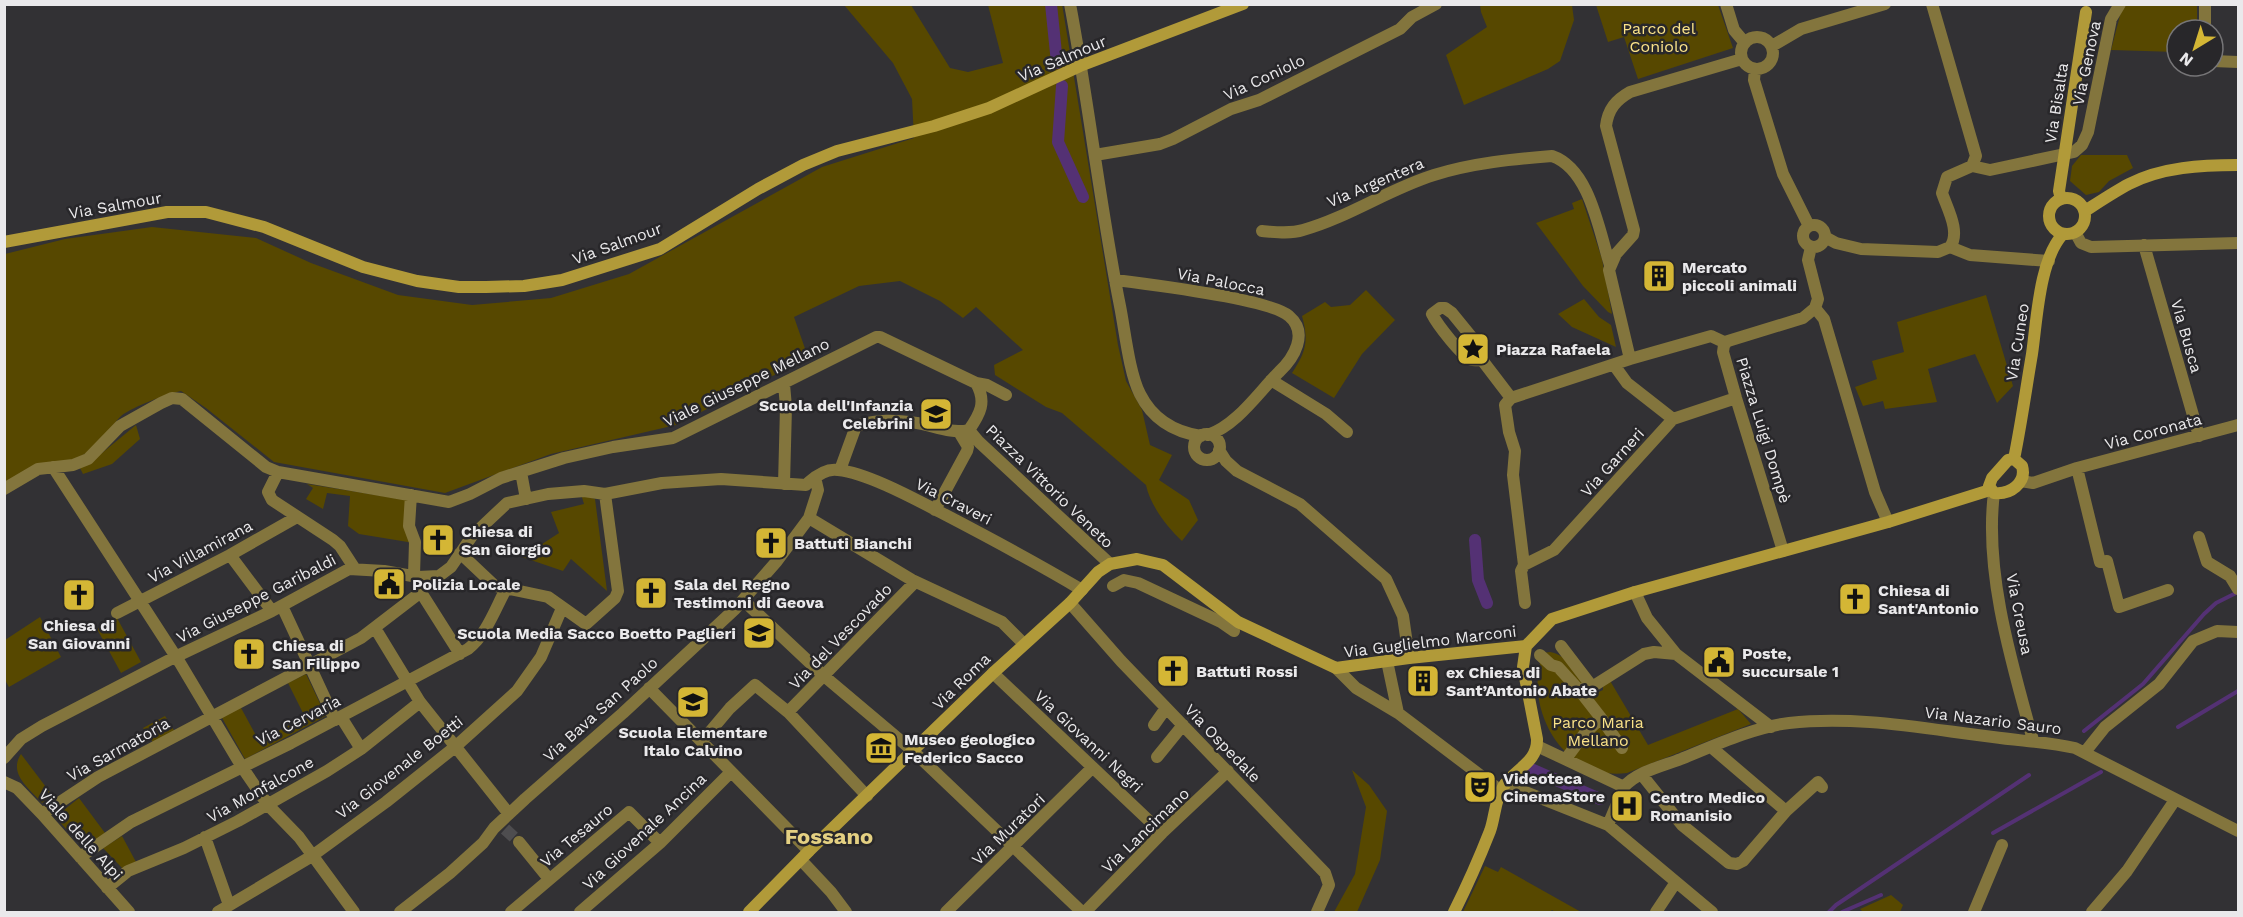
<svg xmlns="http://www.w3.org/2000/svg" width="2243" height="917" viewBox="0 0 2243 917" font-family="'Work Sans',sans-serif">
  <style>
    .green { fill: #574800 }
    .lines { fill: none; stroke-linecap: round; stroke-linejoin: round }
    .stream { stroke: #543174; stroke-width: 4 }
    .canal { stroke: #543174; stroke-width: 12 }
    .street-tunnel { stroke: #4e4d4f; stroke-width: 12; stroke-dasharray: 12 6; stroke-linecap: butt }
    .street { stroke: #83753d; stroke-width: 12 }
    .secondary { stroke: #b19a39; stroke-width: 12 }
    .labels { text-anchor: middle; stroke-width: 5; stroke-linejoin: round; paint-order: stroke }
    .park-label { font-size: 16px; fill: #fbe389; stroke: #28272a }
    .street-label { font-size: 16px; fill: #eae9eb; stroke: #28272a }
    .poi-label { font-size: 16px; font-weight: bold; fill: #eae9eb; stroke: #28272a; text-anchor: start }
    .district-label { font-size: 22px; font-weight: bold; fill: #e4d082; stroke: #28272a }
  </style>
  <rect width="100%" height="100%" fill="#323134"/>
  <path class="green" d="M1062 4 1118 345 1126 381 1142 410 1150 445 1172 455 1159 480 1189 500 1198 520 1182 541C1167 527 1150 505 1146 485L1062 413 1046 407 995 375 994 365 1023 350 976 307 963 318 940 301 900 281 859 286 794 317 809 360 763 380 676 425 551 454 445 493 274 462 206 408 181 391C165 395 134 406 121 416 111 425 106 440 94 448 69 466 34 474 5 484V254L65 239 152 227 256 238 311 263 398 295 472 305 551 298 629 274 822 167 914 138 912 99 893 63 844 5H911L950 68 968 72 1003 63 988 5Z
    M2130 4 2197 5V30H2177V52L2111 50 2122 8Z
    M1480 5H1572L1574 20 1560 61 1548 69 1464 105 1446 55 1487 27 1481 12Z
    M1596 5H1718L1733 48 1638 79 1624 37 1608 42Z
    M2081 155H2127L2133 168 2109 181 2099 192 2086 195 2070 181 2072 166Z
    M1582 199 1602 259 1612 314 1608 312 1583 286 1536 223 1574 209 1572 203Z
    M1366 290 1395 320 1362 354 1334 398 1292 373C1306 352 1309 341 1302 316L1325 302 1331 307 1350 305Z
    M1986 295 2013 386 1997 403 1975 354 1928 369 1937 402 1885 409 1883 401 1863 406 1855 387 1877 379 1872 361 1904 352 1897 322Z
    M1584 299 1599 317 1611 325 1616 347 1572 327 1558 314Z
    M136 425 140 439 112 464 83 474 79 466 102 453Z
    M307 484 408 500 414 543 359 534 348 526 350 496 327 493 323 509 306 499 313 488Z
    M581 494 595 499 607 591 571 559 563 571 522 557 559 533 551 512 584 504Z
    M40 617 61 657 9 687 5 680V640Z
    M117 618 141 662 121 673 97 629Z
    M1550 652C1569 655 1583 679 1592 695L1603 690V684L1609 679 1648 745 1738 709 1751 724 1627 773C1564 782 1522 708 1543 653Z
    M306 674 326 716 245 759 221 716 240 706 259 741 305 717 288 683Z
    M165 716 175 732 154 744 143 728Z
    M21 754 52 795 42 803C29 788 8 774 21 754Z
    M1352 770 1369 785 1387 811 1380 860 1357 912H1334L1355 874 1366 807Z
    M79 798 105 833 84 848 55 817Z
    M122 836 136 862 122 868 103 848Z
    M1485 866 1498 872 1501 867 1581 912H1555L1552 910 1550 912H1463Z
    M1891 895 1903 905 1900 912H1863L1860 909Z"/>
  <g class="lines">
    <path class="stream" d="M2178 727 2238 691
      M2084 731 2143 684 2204 614 2216 603 2238 592
      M1993 833 2101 772
      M1829 912 1836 905 2029 775
      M1842 912 1881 895"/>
    <path class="canal" d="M1051 4 1057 63
      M1062 86 1058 142 1083 197
      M1475 540 1478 580 1487 603
      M1531 769 1600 799"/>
    <path class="street-tunnel" d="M505 829 519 842"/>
    <path class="street" d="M1070 4C1089 104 1100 206 1120 306 1125 331 1129 372 1140 394 1153 420 1174 432 1201 436
      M1726 4 1734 30 1745 43
      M1932 4 1976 156 1972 166 1947 177 1942 193C1947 208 1961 232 1950 247
      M2205 30V4
      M1741 53a16 16 0 1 1 32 0a16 16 0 1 1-32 0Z
      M1772 46 1801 29 1885 4
      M2213 61 2238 62
      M1755 69 1754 80 1783 174 1809 226
      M1095 155 1160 144 1173 139 1231 109 1259 100 1400 29 1412 17 1436 4
      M1972 166 1990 170 2074 152 2082 145 2088 132 2111 19 2120 4
      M1803 236a11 11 0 1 1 22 0a11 11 0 1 1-22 0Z
      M1262 231C1275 232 1290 234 1303 230 1349 217 1389 189 1434 175 1472 163 1514 159 1552 156 1590 169 1599 231 1610 265
      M2075 232 2081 243 2091 247 2238 243
      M1825 237 1836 243 1861 249 1938 252 1950 247
      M2144 245 2199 436
      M1950 247 1970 255 2049 261
      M1115 280C1147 284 1270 299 1289 316 1309 333 1294 358 1279 372 1258 393 1237 425 1208 435
      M1815 308 1824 319 1875 492 1888 522
      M1630 359 1609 270 1616 254 1633 235 1634 230 1606 126C1608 109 1616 100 1630 92L1742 59
      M1482 360 1483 351 1452 313 1445 308H1440L1432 314C1437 324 1462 357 1472 360 1474 361 1480 360 1482 360L1511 398
      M1614 365 1627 383 1673 419
      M1271 380 1326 414 1347 432
      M969 430C980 414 987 402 976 383
      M1194 447a13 13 0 1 1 26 0a13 13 0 1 1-26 0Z
      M1219 450 1226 461 1237 471 1300 504 1386 579 1403 616 1409 658
      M53 467 180 663 242 767 268 805 299 837 354 912
      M2077 468 2100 562 2107 561 2119 607 2168 590
      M840 470 856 426C879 419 894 420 917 423 935 426 950 434 969 430L979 442 1110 564
      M278 472 268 492 272 500 333 540 340 546 355 569
      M521 472 526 499
      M2021 481 2033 483 2077 468 2238 425
      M809 482C817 475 827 468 838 470 867 473 913 498 940 512 988 537 1035 562 1082 590
      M784 484 786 407 784 384
      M4 489 38 469 73 465 88 459 120 426 161 403 172 398 182 399 266 467 278 472 449 502 470 494 501 478 564 458 613 447 673 438 876 337H880L976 383 987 385 1006 395
      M1994 493C1984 572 2012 664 2033 740
      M411 495 409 526 415 542 414 575
      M935 510 967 451 968 447 959 432
      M809 518 912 580 1002 622 1024 644
      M2199 537 2207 562 2230 576 2238 589
      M1783 551 1736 398 1723 352 1724 345 1728 341 1803 318 1815 308 1818 299 1808 260 1811 247
      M460 553 495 586 548 597 586 624 615 598 618 591 605 494
      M230 555 272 611
      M1524 565 1554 550 1673 419 1736 398
      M420 584 422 594 460 654
      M1113 586 1124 580 1138 583 1221 622 1234 631
      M1635 592 1647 618 1676 654
      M743 600 824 676 913 751 1082 912
      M1070 603 1121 661 1325 873 1329 885 1317 912
      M1525 603 1521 571 1524 565 1513 475 1515 451 1509 432 1505 405 1511 398 1630 359 1711 336 1726 343
      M282 606 335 720
      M117 613 230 555 297 517
      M375 628 420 702 509 814
      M1561 646 1590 684 1595 685 1644 654 1654 652 1676 654 1771 727
      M1540 655 1551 665 1558 667 1580 691 1590 684
      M1387 661 1398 713 1501 791
      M1336 668 1356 688 1398 713
      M993 673 1162 833
      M649 688 809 851
      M1580 691 1601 718
      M788 712 915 582
      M341 717 361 749
      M1154 725 1166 708
      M703 740 730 708 755 685 788 712 867 796
      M1537 746 1624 787
      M1711 747 1786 811 1818 782 1822 787
      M2085 752 2105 727 2159 684 2193 641 2217 631 2238 632
      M1568 756 1585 733 1601 718 1622 748
      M1157 757 1183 725
      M4 758 21 739 42 726 175 657 272 611 349 569 384 571 418 577 439 576 451 567 472 536 507 503 548 494 584 491 605 494 662 483 721 479 806 485
      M1642 775 1682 825 1729 863 1737 864 1743 861 1786 811
      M4 782 17 788 42 814 129 912
      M1505 784 1608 825 1712 912
      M42 814 98 777 361 638 421 592
      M1608 825 1624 787C1636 772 1663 766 1681 759 1713 746 1754 727 1789 723 1857 715 1926 729 1993 737 2021 741 2047 742 2075 748L2238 831
      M205 837 229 905
      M519 842 549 879
      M80 857 131 822 291 743 468 649C487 634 495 609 506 589
      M801 860 831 892 846 912
      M107 888 128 871 184 848 238 821 327 771 361 749 420 702
      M218 912 312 856 386 802 455 747 517 691 541 657 562 608
      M400 912 450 873 483 843 494 828 525 799 623 713 735 609 777 561 809 518 818 490 815 477
      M511 912 629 812 660 843
      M580 912 660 843 731 772
      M946 912 1092 768
      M1085 912 1162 833 1228 771
      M1656 912 1676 882
      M1974 912 2002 845
      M2092 912 2127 871 2175 800"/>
    <path class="secondary" d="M2049 216a18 18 0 1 1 36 0a18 18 0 1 1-36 0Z
      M2061 199 2059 191 2086 12
      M2085 211C2099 202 2114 192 2129 184 2162 167 2202 165 2238 165
      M4 242 167 212H206L264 227 363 267 417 281 459 287H486L524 286 562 280 660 249 758 189 803 165 837 151 934 126 989 108 1080 66 1243 4
      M2014 459C2021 425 2026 389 2032 354 2037 320 2039 260 2063 234
      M2014 459 2022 466C2027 483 2010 495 1994 493L1989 486 1992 478 2008 460Z
      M749 912 809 851 993 673 1070 603 1098 572 1110 564 1137 559 1163 565 1238 622 1336 668 1409 658 1526 646 1552 619 1635 592 1888 522 1990 490
      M1454 912C1467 886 1479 859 1490 831 1495 817 1495 799 1503 787 1514 769 1538 763 1537 739L1523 667 1526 646"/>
  </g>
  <defs>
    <symbol id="building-square" viewBox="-11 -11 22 22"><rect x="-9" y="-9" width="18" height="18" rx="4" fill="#d4b635" stroke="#28272a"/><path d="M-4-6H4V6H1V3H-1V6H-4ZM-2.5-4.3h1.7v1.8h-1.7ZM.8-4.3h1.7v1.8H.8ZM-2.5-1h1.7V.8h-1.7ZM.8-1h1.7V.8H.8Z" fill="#111"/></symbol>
    <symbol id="sight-square" viewBox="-11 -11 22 22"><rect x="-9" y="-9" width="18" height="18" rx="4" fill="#d4b635" stroke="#28272a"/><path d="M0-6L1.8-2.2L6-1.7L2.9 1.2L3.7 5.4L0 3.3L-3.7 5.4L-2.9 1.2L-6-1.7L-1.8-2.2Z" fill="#111"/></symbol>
    <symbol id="school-square" viewBox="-11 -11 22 22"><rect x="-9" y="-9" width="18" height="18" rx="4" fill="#d4b635" stroke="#28272a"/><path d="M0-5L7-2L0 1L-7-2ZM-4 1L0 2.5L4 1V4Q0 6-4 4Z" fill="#111"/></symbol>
    <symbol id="church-square" viewBox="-11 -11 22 22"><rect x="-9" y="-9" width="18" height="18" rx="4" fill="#d4b635" stroke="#28272a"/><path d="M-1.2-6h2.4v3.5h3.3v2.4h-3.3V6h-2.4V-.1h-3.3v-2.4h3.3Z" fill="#111"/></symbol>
    <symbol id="civic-square" viewBox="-11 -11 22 22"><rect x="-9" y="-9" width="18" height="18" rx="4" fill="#d4b635" stroke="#28272a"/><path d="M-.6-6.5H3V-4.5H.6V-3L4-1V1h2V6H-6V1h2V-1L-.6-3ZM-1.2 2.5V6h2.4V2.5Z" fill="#111"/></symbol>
    <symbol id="museum-square" viewBox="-11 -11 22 22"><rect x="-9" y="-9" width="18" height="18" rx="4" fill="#d4b635" stroke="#28272a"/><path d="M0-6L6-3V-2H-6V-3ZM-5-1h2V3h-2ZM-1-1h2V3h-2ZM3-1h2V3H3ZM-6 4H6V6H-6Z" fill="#111"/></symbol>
    <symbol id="theatre-square" viewBox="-11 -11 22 22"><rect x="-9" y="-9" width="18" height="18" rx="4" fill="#d4b635" stroke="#28272a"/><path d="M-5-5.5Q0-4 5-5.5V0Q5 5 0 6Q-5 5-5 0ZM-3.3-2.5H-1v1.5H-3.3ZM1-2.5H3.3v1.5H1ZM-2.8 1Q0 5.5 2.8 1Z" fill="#111"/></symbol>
    <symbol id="hospital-square" viewBox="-11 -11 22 22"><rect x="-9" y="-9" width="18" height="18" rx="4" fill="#d4b635" stroke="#28272a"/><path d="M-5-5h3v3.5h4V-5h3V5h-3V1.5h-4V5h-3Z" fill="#111"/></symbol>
  </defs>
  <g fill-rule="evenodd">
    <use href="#building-square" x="1640" y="257" width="38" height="38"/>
    <use href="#sight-square" x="1454" y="330" width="38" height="38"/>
    <use href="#school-square" x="917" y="395" width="38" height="38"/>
    <use href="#church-square" x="419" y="521" width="38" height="38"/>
    <use href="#church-square" x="752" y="524" width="38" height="38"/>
    <use href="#civic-square" x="370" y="565" width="38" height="38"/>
    <use href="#church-square" x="632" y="574" width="38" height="38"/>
    <use href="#church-square" x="60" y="576" width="38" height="38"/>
    <use href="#church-square" x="1836" y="580" width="38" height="38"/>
    <use href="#school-square" x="740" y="614" width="38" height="38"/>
    <use href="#church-square" x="230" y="635" width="38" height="38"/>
    <use href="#civic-square" x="1700" y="643" width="38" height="38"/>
    <use href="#church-square" x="1154" y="652" width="38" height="38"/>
    <use href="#building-square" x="1404" y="662" width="38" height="38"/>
    <use href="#school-square" x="674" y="683" width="38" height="38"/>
    <use href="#museum-square" x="862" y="729" width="38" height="38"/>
    <use href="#theatre-square" x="1461" y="768" width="38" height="38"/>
    <use href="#hospital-square" x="1608" y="787" width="38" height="38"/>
  </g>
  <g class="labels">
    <g class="park-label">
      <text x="1659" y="34">Parco del<tspan x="1659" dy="18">Coniolo</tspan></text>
      <text x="1598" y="728">Parco Maria<tspan x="1598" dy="18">Mellano</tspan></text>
    </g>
    <g class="street-label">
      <text transform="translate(1062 58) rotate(-23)" y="6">Via Salmour</text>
      <text transform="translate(2086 63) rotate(-78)" y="6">Via Genova</text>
      <text transform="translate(1264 77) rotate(-25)" y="6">Via Coniolo</text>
      <text transform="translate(2056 103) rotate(-81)" y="6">Via Bisalta</text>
      <text transform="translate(1375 182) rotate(-23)" y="6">Via Argentera</text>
      <text transform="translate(115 205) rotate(-10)" y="6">Via Salmour</text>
      <text transform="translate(617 243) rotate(-20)" y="6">Via Salmour</text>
      <text transform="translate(1221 281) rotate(11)" y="6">Via Palocca</text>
      <text transform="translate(2187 336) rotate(74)" y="6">Via Busca</text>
      <text transform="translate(2017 342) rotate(-81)" y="6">Via Cuneo</text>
      <text transform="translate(746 382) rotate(-26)" y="6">Viale Giuseppe Mellano</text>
      <text transform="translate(1764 430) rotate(73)" y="6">Piazza Luigi Dompè</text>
      <text transform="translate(2153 431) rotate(-15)" y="6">Via Coronata</text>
      <text transform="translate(1612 462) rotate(-48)" y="6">Via Garneri</text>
      <text transform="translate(1050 486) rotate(44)" y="6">Piazza Vittorio Veneto</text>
      <text transform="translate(954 501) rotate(27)" y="6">Via Craveri</text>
      <text transform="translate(200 551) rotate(-28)" y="6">Via Villamirana</text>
      <text transform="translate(256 598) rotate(-27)" y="6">Via Giuseppe Garibaldi</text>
      <text transform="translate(2020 614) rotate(79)" y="6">Via Creusa</text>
      <text transform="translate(840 636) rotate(-46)" y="6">Via del Vescovado</text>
      <text transform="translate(1430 641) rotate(-7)" y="6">Via Guglielmo Marconi</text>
      <text transform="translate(961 681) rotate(-44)" y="6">Via Roma</text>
      <text transform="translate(600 709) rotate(-42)" y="6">Via Bava San Paolo</text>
      <text transform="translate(298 720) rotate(-27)" y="6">Via Cervaria</text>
      <text transform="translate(1993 720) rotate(7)" y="6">Via Nazario Sauro</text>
      <text transform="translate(1089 741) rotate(43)" y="6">Via Giovanni Negri</text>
      <text transform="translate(1223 743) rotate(46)" y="6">Via Ospedale</text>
      <text transform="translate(118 749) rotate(-29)" y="6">Via Sarmatoria</text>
      <text transform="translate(399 767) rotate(-38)" y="6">Via Giovenale Boetti</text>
      <text transform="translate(260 789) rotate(-29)" y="6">Via Monfalcone</text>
      <text transform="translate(1008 829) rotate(-44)" y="6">Via Muratori</text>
      <text transform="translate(1145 830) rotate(-44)" y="6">Via Lancimano</text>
      <text transform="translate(644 831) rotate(-43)" y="6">Via Giovenale Ancina</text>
      <text transform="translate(81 834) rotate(48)" y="6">Viale delle Alpi</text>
      <text transform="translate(576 835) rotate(-40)" y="6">Via Tesauro</text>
    </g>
    <g class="poi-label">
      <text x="1682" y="273">Mercato<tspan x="1682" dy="18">piccoli animali</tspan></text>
      <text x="1496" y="355">Piazza Rafaela</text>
      <text x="913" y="411" text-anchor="end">Scuola dell'Infanzia<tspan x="913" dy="18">Celebrini</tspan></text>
      <text x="461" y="537">Chiesa di<tspan x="461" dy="18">San Giorgio</tspan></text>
      <text x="794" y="549">Battuti Bianchi</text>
      <text x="412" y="590">Polizia Locale</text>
      <text x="674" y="590">Sala del Regno<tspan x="674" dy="18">Testimoni di Geova</tspan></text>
      <text x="1878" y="596">Chiesa di<tspan x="1878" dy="18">Sant'Antonio</tspan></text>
      <text x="79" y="631" text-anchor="middle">Chiesa di<tspan x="79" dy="18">San Giovanni</tspan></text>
      <text x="736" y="639" text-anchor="end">Scuola Media Sacco Boetto Paglieri</text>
      <text x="272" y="651">Chiesa di<tspan x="272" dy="18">San Filippo</tspan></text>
      <text x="1742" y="659">Poste,<tspan x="1742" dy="18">succursale 1</tspan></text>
      <text x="1196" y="677">Battuti Rossi</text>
      <text x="1446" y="678">ex Chiesa di<tspan x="1446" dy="18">Sant’Antonio Abate</tspan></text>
      <text x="693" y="738" text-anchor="middle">Scuola Elementare<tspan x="693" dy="18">Italo Calvino</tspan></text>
      <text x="904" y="745">Museo geologico<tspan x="904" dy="18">Federico Sacco</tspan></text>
      <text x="1503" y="784">Videoteca<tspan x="1503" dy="18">CinemaStore</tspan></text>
      <text x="1650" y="803">Centro Medico<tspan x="1650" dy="18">Romanisio</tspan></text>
    </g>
    <g class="district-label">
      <text x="829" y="844">Fossano</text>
    </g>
  </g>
  <rect width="2243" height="917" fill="none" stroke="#eae9eb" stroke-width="12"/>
  <g transform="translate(2195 48) rotate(218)"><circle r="28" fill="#28272a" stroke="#767577" stroke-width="1.5"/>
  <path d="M0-4.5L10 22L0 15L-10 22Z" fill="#d4b635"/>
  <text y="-9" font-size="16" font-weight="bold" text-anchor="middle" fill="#eae9eb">N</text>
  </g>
</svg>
